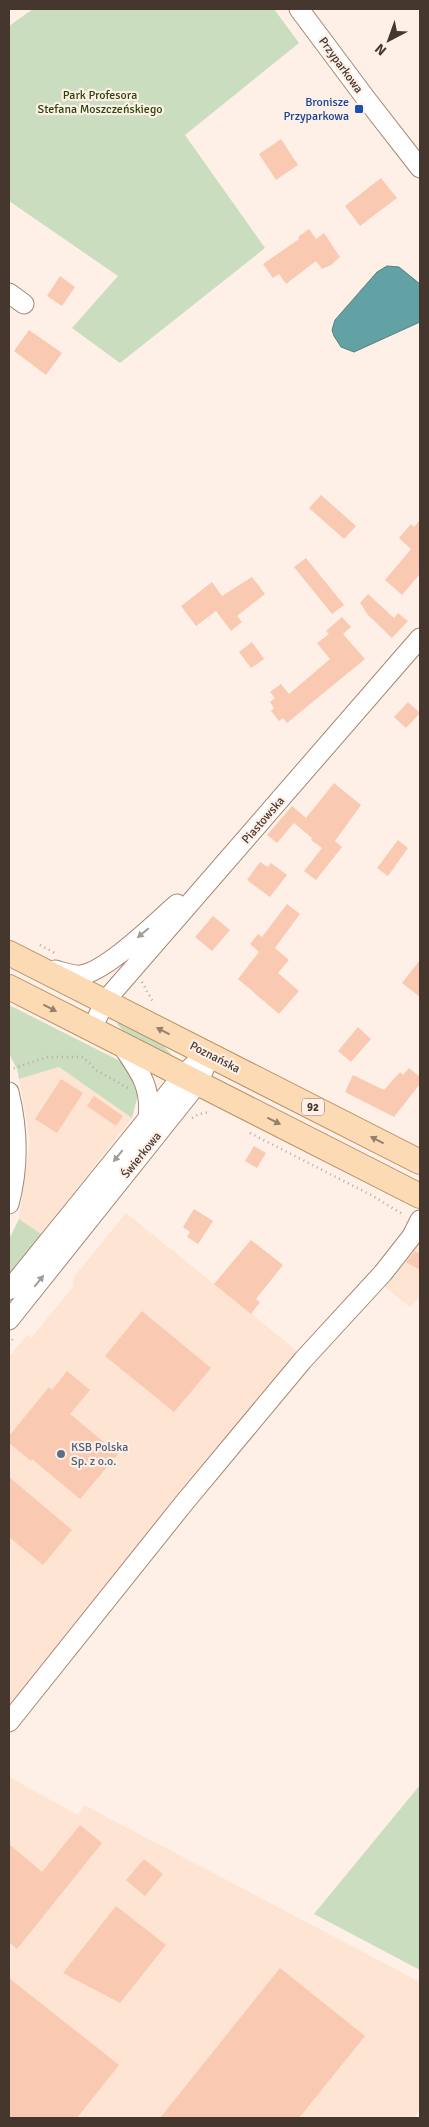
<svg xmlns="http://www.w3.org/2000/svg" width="429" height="2127" viewBox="0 0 429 2127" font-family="Signika,sans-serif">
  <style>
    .built { fill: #fde4d3 }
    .green { fill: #caddbe }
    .water { fill: #62a1a4; stroke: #598181 }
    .building { fill: #fac9b1 }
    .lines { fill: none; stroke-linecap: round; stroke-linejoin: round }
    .minor-casing { stroke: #a68671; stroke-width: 21 }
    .major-casing { stroke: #ba9165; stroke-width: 26 }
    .path { stroke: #b6a89f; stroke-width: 2.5; stroke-dasharray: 1 4; stroke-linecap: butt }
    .minor { stroke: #fff; stroke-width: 19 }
    .major { stroke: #fbdab4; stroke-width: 24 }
    .oneway { fill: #a29b96 }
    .oneway2 { fill: #97806a }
    .transit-dot { fill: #1a4fb4; stroke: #fef0e7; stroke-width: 2 }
    .service-dot { fill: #5c6f8a; stroke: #fef0e7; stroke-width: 2 }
    .labels { text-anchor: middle; stroke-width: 4.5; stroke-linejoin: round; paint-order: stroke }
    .shield { fill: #fef0e7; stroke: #7c6e66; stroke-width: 1 }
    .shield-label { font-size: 11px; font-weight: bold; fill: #45372e }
    .street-label { font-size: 12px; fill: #45372e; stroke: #fef0e7 }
    .park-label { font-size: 12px; fill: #264708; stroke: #fef0e7 }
    .transit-label { font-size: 12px; fill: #164399; stroke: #fef0e7; text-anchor: end }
    .service-label { font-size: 12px; fill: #4e5e75; stroke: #fef0e7; text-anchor: start }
  </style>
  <rect width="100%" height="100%" fill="#fef0e7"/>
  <path class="built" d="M59 1067 132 1118 41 1234 19 1219 30 1141 19 1079Z
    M126 1213 301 1354 9 1712V1357L27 1335 32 1337 73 1287 74 1277Z
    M420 1234V1298L410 1307 380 1283Z
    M9 1777 78 1815 84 1805 420 1982V2111L414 2118H9Z"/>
  <path class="green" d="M33 9H274L299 43 185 135 265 248 120 363 72 328 118 276 9 201V26Z
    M9 1005 124 1063 140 1087 132 1118 59 1067 19 1079 17 1069 9 1054Z
    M119 1022 162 1044 178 1062 125 1033 117 1024Z
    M19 1219 41 1234 9 1275V1239Z
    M420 1785V1970L314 1914Z"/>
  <path class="water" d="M387 266 399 267 420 284V322L354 352 341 347 334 336 332 330 335 320 377 272Z"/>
  <path class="building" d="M281 139 298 165 276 180 259 154Z
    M381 178 397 198 360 226 345 206Z
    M309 229 316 239 324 233 340 257 331 265 322 269 316 261 286 284 279 274 273 278 263 264 299 239 298 237Z
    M60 276 75 287 62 306 47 296Z
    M29 330 62 353 46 375 14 351Z
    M321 495 356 526 344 539 309 508Z
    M420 520V574L402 595 385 580 411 549 399 538 411 524 414 527Z
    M306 558 344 605 332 614 294 567Z
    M252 577 265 594 237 616 242 622 231 631 216 611 196 626 181 606 212 582 222 596Z
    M368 594 394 618 398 613 408 621 392 638 368 615 360 603Z
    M342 617 351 627 343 634 365 659 287 723 283 718 279 721 271 711 274 708 270 702 275 698 270 692 281 684 289 694 330 659 317 643 329 634 326 631Z
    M252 642 264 659 251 668 239 652Z
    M408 702 420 713 406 728 394 717Z
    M334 783 361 805 335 841 342 847 316 880 304 871 322 848 311 840 312 838 294 823 277 843 267 835 292 806 306 818Z
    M398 840 408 848 388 876 377 868Z
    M260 862 268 867 271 863 287 875 270 897 247 880Z
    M287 904 300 914 275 948 289 960 278 973 299 991 279 1014 238 979 259 952 250 944 258 934 262 937Z
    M213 916 230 930 212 951 195 937Z
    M420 960V997L402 983Z
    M358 1027 371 1039 351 1062 338 1051Z
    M409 1068 420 1077V1084L394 1117 345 1092 353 1075 384 1090 400 1072 403 1075Z
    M61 1079 83 1093 57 1133 35 1119Z
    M94 1096 123 1116 116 1126 87 1106Z
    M254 1146 266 1153 257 1168 245 1161Z
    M194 1209 213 1221 198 1244 187 1237 190 1232 183 1227Z
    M251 1240 283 1265 256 1299 260 1302 251 1314 214 1284Z
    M415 1251 420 1254V1270L406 1262Z
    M142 1311 211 1368 174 1412 105 1356Z
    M67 1371 90 1390 70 1414 118 1454 80 1499 32 1459 31 1461 9 1443V1436L49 1387 52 1390Z
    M9 1477 72 1530 43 1565 9 1537Z
    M80 1825 102 1843 17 1949 9 1942V1844L42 1872Z
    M144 1859 163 1874 145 1896 126 1880Z
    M116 1906 166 1945 120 2003 63 1973Z
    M280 1968 365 2036 299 2118H160Z
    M9 1978 119 2065 77 2118H9Z"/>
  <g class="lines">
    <defs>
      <path id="minor" d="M299 9 367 100 420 168
        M9 293 24 304
        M55 970C63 972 73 976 81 975 107 971 156 922 177 904
        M92 1029 105 1001 420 638
        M121 1044C138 1070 152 1085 148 1118
        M9 1092C18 1129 19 1167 9 1204
        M9 1290 183 1075 206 1053
        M9 1320 198 1083 205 1067 206 1053
        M9 1722 184 1503 303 1360 383 1273 412 1236 420 1220"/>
      <path id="major" d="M9 953 420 1162
        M9 987 420 1196"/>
    </defs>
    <use href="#minor" class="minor-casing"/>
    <use href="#major" class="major-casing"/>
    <path class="path" d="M40 945 55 953
      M142 982 154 1004
      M9 1070 47 1057H83L96 1070 128 1088
      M192 1118 199 1114 210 1112
      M250 1133 371 1195 404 1215
      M9 1344 15 1336"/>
    <use href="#minor" class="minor"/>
    <use href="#major" class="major"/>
  </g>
  <defs><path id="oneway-solid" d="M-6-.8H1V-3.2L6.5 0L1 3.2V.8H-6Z" transform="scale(1.25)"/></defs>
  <g class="oneway">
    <use href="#oneway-solid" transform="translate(143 933) rotate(140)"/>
    <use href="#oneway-solid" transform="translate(118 1156) rotate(129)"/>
    <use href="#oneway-solid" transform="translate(39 1281) rotate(-51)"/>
  </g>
  <g class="oneway2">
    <use href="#oneway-solid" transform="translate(50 1008) rotate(27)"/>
    <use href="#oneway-solid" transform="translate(163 1031) rotate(-153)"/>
    <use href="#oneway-solid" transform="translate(274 1121) rotate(27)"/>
    <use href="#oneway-solid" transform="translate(377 1140) rotate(-153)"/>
  </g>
  <rect class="transit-dot" x="354" y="104" width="10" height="10" rx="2.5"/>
  <circle class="service-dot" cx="61" cy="1454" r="5"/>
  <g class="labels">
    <rect class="shield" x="302" y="1098.5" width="22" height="17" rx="4"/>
    <g class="shield-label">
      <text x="313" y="1111">92</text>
    </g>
    <g class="street-label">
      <text transform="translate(341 65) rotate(54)" y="4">Przyparkowa</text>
      <text transform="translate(263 820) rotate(-49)" y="4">Piastowska</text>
      <text transform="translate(215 1057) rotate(27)" y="4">Poznańska</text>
      <text transform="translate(141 1155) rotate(-51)" y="4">Świerkowa</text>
    </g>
    <g class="park-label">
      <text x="100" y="99">Park Profesora<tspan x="100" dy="14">Stefana Moszczeńskiego</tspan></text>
    </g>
    <g class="transit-label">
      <text x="349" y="106">Bronisze<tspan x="349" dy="14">Przyparkowa</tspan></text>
    </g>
    <g class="service-label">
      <text x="71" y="1451">KSB Polska<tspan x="71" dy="14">Sp. z o.o.</tspan></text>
    </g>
  </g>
  <rect width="429" height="2127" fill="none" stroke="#45372e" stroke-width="20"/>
  <g transform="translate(389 40) rotate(221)" stroke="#fef0e7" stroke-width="4" paint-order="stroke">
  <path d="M0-4L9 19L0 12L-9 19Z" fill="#45372e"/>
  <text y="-8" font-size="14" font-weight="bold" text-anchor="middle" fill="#45372e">N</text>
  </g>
</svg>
